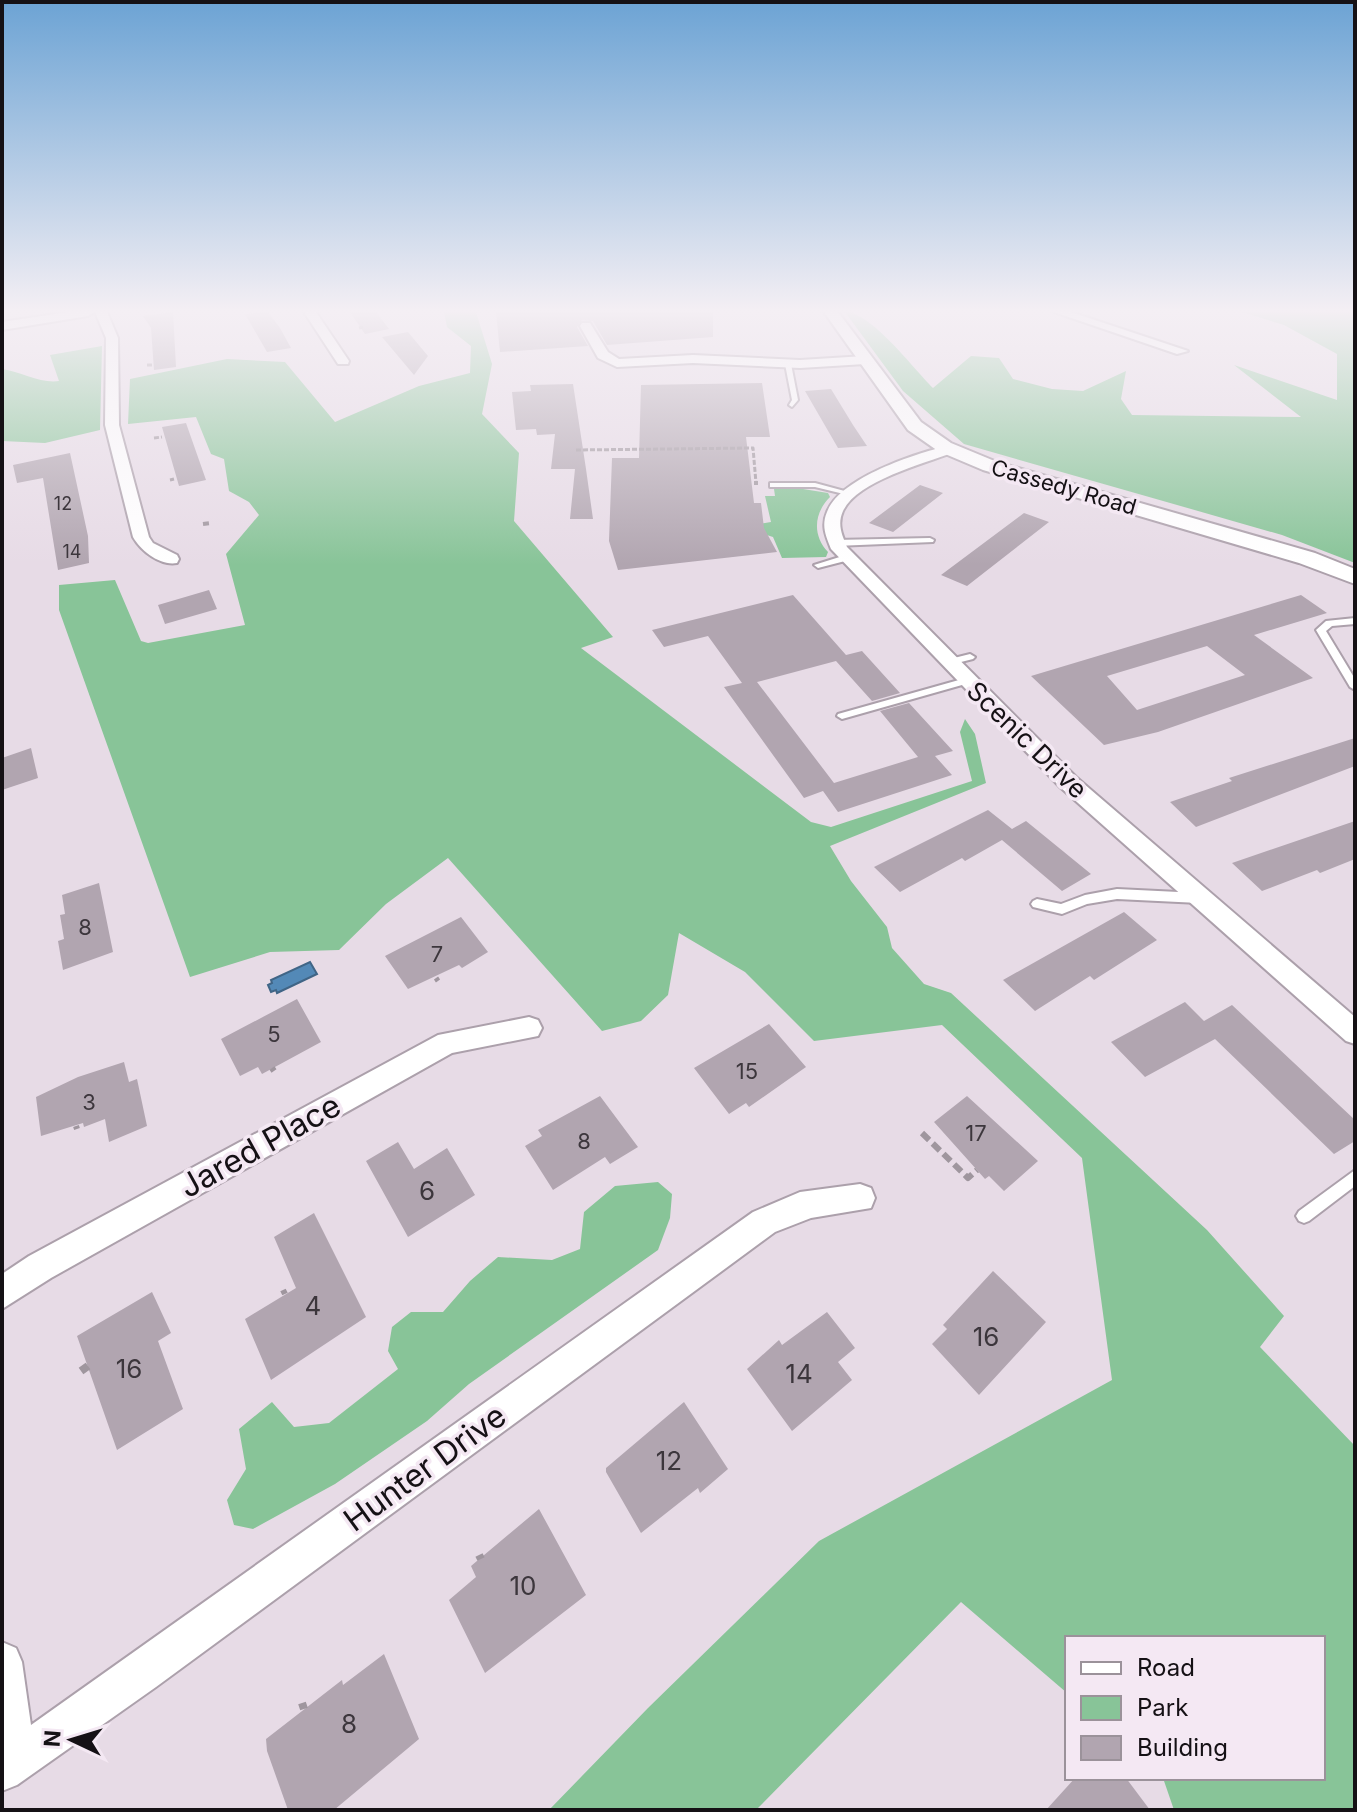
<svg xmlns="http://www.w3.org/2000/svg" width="1357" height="1812" viewBox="0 0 1357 1812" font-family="Inter,sans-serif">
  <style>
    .green { fill: #88c498 }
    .water { fill: #5389b7; stroke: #406586; stroke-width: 2 }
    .building { fill: #b1a5b0; fill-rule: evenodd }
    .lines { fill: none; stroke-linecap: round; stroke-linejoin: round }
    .service-casing { stroke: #aca0ab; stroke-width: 4 }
    .minor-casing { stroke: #aca0ab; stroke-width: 4 }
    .tertiary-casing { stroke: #aca0ab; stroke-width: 4 }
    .path-far4 { stroke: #9f969e; stroke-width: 3; stroke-dasharray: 5 2; stroke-linecap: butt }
    .path-far3 { stroke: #9f969e; stroke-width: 4; stroke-dasharray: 6 3; stroke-linecap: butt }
    .path-far2 { stroke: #9f969e; stroke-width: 5; stroke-dasharray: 8 4; stroke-linecap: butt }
    .path-far1 { stroke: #9f969e; stroke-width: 6; stroke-dasharray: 10 5; stroke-linecap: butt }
    .path { stroke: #9f969e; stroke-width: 8; stroke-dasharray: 12 6; stroke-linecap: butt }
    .service { fill: #fff; fill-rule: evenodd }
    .minor { fill: #fff; fill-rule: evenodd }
    .tertiary { fill: #fff; fill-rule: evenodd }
    .labels { text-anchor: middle; stroke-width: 7; stroke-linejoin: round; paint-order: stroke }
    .far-number-label { font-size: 18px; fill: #3c363c }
    .far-street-label { font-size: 22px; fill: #151115; stroke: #f4e8f3 }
    .number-label { font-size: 22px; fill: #3c363c }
    .street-label { font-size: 26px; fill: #151115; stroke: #f4e8f3 }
    .near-number-label { font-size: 26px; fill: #3c363c }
    .near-street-label { font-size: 32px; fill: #151115; stroke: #f4e8f3 }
  </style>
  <rect width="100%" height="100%" fill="#e7dbe6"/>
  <path class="green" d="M444 312H476L492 364 482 414 519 453 514 521 613 637 581 648 811 822 831 827 972 781 960 732 965 719 975 734 986 783 830 846 851 881 887 927 892 948 924 984 951 993 1207 1230 1284 1316 1260 1347 1355 1446V1810H1174L1163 1778H1323V1638H1067V1693L961 1602 756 1810H549L648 1708 819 1541 1112 1380 1082 1158 942 1025 814 1041 745 972 679 933 668 995 641 1021 602 1031 448 858 386 904 339 950 270 952 190 977 59 610V585L115 580 141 641 148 643 245 625 226 554 259 515 249 502 229 491 224 459 211 454 196 417 128 424 130 379 227 359 285 362 335 422 419 386 470 373 471 346 447 327Z
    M845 312C871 312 913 368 933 388L971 356 999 358 1013 379 1052 389 1083 391 1126 371 1121 399 1132 415 1301 417 1234 365 1337 400V354L1284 325 1242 312H1355V563L1282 535 964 444 903 391Z
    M102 346 100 430 45 443 2 441V369C21 372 42 384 59 381L50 355Z
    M774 489H803L828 493 830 497C814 513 812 535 828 552L826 557 782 558 773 537 741 527 771 522 765 496H775Z
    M658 1182 672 1194 670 1218 658 1250 469 1384 427 1421 335 1484 253 1529 234 1525 227 1500 246 1469 239 1429 272 1402 294 1427 329 1423 398 1369 388 1351 392 1327 411 1312H443L470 1281 498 1257 552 1260 580 1249 584 1212 615 1186Z"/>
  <path class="water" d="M310 962 317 974 277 993 276 990 271 992 268 985 272 983 271 980Z"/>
  <path class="building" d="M173 312 176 367 154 370 151 328 143 316Z
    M268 312 280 328 291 348 267 352 245 314Z
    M350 312H376L389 329 365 334Z
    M496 312H713V337L607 345 593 321 582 320 577 327 588 346 500 352Z
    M408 332 428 356 414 375 382 337Z
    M762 383 770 437H746L754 503H761L764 528 777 552 618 570 609 541 612 458H639L641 385Z
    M573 384 586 469 593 519H570L575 469H551L555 434 537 435 536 429 516 430 512 392 531 391 530 385Z
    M831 389 853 425 867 446 838 448 805 391Z
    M186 423 206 480 179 486 162 427Z
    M70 453 88 536 89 563 58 570 43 478 17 483 13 465Z
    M920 485 943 493 893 532 869 523Z
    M1024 513 1049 522 967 586 941 575Z
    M209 590 217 609 165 624 158 605Z
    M793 595 846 655 862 651 900 693 872 701 836 661 757 682 834 783 918 757 880 711 909 703 953 751 935 756 952 775 838 812 823 791 804 798 724 687 742 683 708 636 664 647 652 630Z
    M1301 595 1327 613 1254 635 1313 678 1158 732 1104 745 1031 676ZM1207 646 1245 675 1137 710 1107 676Z
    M1355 738V766L1196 827 1170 802 1232 781 1229 778Z
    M31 748 38 778 2 790V758Z
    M988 810 1012 829 1026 821 1091 874 1062 891 1002 840 965 861 962 858 900 892 874 867Z
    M1355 821V859L1320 873 1317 870 1262 891 1232 863Z
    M99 883 113 952 63 970 58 941 64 939 60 915 65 914 62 895Z
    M1124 912 1157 940 1094 980 1090 976 1035 1011 1003 980Z
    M461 917 488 952 462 968 459 965 408 989 385 956Z
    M297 999 321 1042 262 1074 258 1067 240 1076 221 1039Z
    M1185 1002 1204 1021 1232 1005 1355 1120V1141L1334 1154 1215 1039 1145 1077 1111 1042Z
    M769 1024 806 1067 749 1107 746 1103 729 1114 694 1068Z
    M124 1062 129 1082 137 1079 147 1126 109 1142 105 1119 84 1127 83 1123 41 1136 36 1097 78 1077Z
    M600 1096 638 1147 610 1164 605 1157 553 1190 525 1146 542 1136 538 1130Z
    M967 1096 1038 1161 1004 1191 989 1176 985 1179 934 1122Z
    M398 1142 414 1169 447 1148 475 1195 408 1237 366 1161Z
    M314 1213 366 1317 271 1380 245 1319 296 1288 274 1237Z
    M993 1271 1046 1322 979 1395 932 1344 947 1329 943 1325Z
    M152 1292 171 1333 158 1341 183 1409 117 1450 77 1336Z
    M827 1312 855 1348 838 1362 852 1380 792 1431 747 1369 779 1340 782 1345Z
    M684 1402 728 1469 700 1493 698 1488 641 1533 606 1472V1468Z
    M539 1509 586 1595 485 1673 449 1600 476 1577 471 1566Z
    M384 1654 419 1739 334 1810H288L267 1751 266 1739 342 1680 343 1685Z
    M1075 1778H1126L1150 1810H1046Z"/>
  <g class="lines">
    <defs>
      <path id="service" d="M788 362 791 364 798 400 792 407 789 405 792 400 785 364Z
        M770 483H815L852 493 848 495 815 487H770Z
        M930 538 934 540 933 542 835 546 831 543 835 540Z
        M846 555 849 556V560L818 568 814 565Z
        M1355 618V624L1332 626 1326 631 1355 679V690L1350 687 1316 630 1326 621Z
        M970 654 975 657 973 659 949 665 944 662 946 660Z
        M966 678 969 679V683L842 719 837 716 838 714Z
        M1117 889 1199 893 1205 898 1199 903 1117 899 1087 904 1062 914 1033 907 1031 904 1033 901 1037 899 1061 904 1085 895Z
        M1355 1170V1186L1309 1221 1304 1223 1299 1221 1296 1216 1299 1211Z"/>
      <path id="minor" d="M68 312H94L88 316 2 330V322Z
        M95 312H107L118 338 119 425 149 537 153 543 177 555 179 559 177 563C160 566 141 551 133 537L105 425 106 338Z
        M304 312H316L349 361 348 364H338Z
        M1054 312H1071L1188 351 1177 354Z
        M582 323H590L608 352 619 359 693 355 800 360 865 356 871 360 865 364 800 368 693 363 617 367 598 358 580 326Z
        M947 446 952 447V453C923 464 857 481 843 511 837 524 842 535 847 547L1076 777 1355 1017V1044L1346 1041 1060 787 831 549C826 536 821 526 827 512 840 478 914 454 947 446Z
        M529 1017 538 1020 542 1028 538 1036 452 1053 51 1278 2 1309V1274L29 1256 438 1035Z
        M860 1184 871 1188 875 1198 871 1208 811 1218 775 1232 156 1687 17 1785 2 1791V1642L16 1648 22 1662 31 1725 753 1212 800 1192Z"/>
      <path id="tertiary" d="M824 312H838L921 422 951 443 997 462 1315 553 1355 569V584L1299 563 983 470 938 451 908 430Z"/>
    </defs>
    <use href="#service" class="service-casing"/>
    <use href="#minor" class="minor-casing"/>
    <use href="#tertiary" class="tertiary-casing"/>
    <path class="path-far4" d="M359 328 363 327
      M147 365H153
      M154 438 162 437
      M576 450 753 448 756 483
      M170 480 174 479"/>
    <path class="path-far3" d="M756 481V485
      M203 524 211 523"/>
    <path class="path-far2" d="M436 978 438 981"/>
    <path class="path-far1" d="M272 1068 274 1071
      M76 1126 77 1129
      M922 1133 968 1178 977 1170
      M283 1290 285 1294"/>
    <path class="path" d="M81 1371 88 1366
      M479 1555 481 1559
      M302 1703 304 1709"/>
    <use href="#service" class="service"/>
    <use href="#minor" class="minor"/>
    <use href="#tertiary" class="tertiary"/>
  </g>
  <linearGradient id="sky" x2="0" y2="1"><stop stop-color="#6ca3d4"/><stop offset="0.55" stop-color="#f4eff4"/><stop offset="1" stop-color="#f4eff4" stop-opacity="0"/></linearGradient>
  <rect width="1357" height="565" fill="url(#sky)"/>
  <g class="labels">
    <g class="far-number-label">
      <text x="63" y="510">12</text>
      <text x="72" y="558">14</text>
    </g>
    <g class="far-street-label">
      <text transform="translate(1064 487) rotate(16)" y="8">Cassedy Road</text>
    </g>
    <g class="number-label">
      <text x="85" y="935">8</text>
      <text x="437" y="962">7</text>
      <text x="274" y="1042">5</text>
      <text x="747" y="1079">15</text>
      <text x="89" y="1110">3</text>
      <text x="976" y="1141">17</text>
      <text x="584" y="1149">8</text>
    </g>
    <g class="street-label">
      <text transform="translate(1027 740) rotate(44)" y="9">Scenic Drive</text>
    </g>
    <g class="near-number-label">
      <text x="427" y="1200">6</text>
      <text x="313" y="1315">4</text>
      <text x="986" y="1346">16</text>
      <text x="129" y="1378">16</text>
      <text x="799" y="1383">14</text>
      <text x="669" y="1470">12</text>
      <text x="523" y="1595">10</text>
      <text x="349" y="1733">8</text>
    </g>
    <g class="near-street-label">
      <text transform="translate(260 1146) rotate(-29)" y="11">Jared Place</text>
      <text transform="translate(425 1468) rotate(-36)" y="11">Hunter Drive</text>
    </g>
  </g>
  <rect width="1357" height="1812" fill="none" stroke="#151115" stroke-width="8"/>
  <rect x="1065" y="1636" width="260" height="144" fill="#f4e8f3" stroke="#9b929a" stroke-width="2"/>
  <rect x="1081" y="1662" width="40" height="12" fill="#ffffff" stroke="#9b929a" stroke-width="2"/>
  <text x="1137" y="1676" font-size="24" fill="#151115">Road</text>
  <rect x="1081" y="1696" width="40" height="24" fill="#88c498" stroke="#9b929a" stroke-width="2"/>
  <text x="1137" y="1716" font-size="24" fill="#151115">Park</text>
  <rect x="1081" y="1736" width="40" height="24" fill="#b1a5b0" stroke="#9b929a" stroke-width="2"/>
  <text x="1137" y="1756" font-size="24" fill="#151115">Building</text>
  <g transform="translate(72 1740) rotate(274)" stroke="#f4e8f3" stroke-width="6" paint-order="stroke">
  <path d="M0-6L14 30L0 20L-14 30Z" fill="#151115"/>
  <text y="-12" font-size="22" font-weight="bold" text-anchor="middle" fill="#151115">N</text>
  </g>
</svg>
